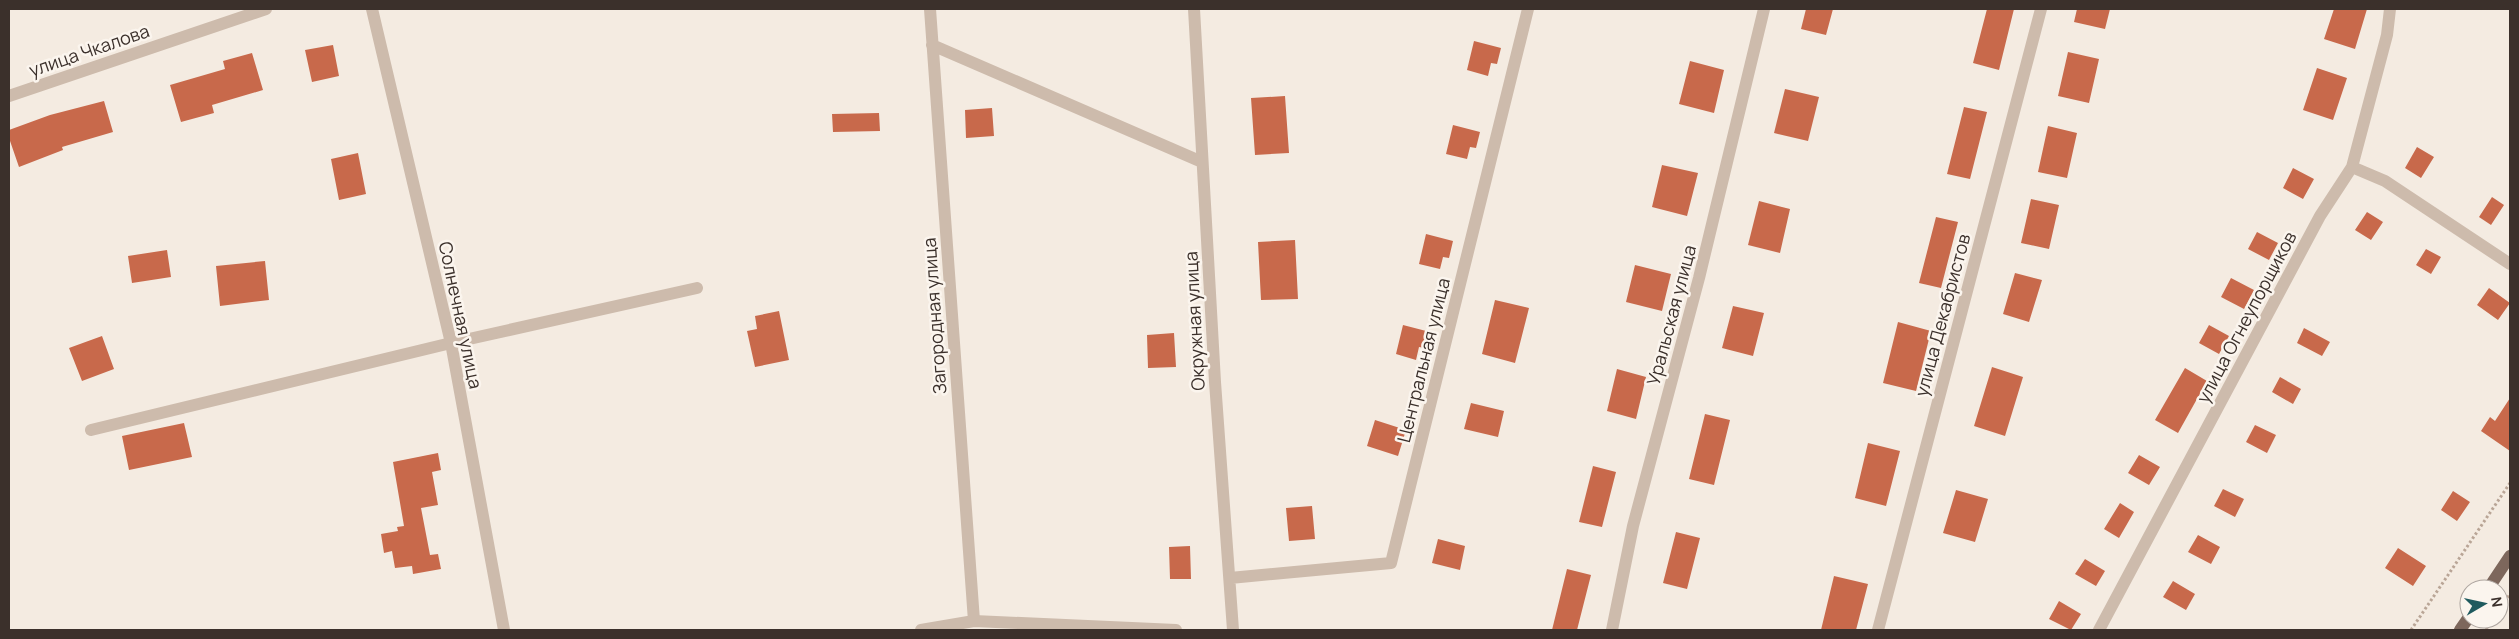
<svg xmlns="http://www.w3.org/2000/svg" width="2519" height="639" viewBox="0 0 2519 639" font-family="Manrope,sans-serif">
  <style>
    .building { fill: #c8694b }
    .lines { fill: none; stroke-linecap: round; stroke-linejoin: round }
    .path { stroke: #b9a596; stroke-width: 3; stroke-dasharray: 2.5 2.5; stroke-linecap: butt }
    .minor { stroke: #cdbbac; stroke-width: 12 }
    .major { stroke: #7d675c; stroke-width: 12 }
    .labels { text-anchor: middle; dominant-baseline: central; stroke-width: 5; stroke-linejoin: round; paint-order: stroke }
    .street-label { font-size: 18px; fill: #3b302b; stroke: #fbf5ee }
  </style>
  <rect width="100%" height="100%" fill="#f4ebe1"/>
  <path class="building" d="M1806 9H1833L1826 35 1801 29Z
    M1987 9H2014L1999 70 1973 63Z
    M2077 9H2110L2105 29 2074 22Z
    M2334 9H2367L2355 49 2324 39Z
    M1474 41 1501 48 1497 64 1491 63 1488 76 1467 70Z
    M333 45 339 76 312 82 305 50Z
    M2068 52 2099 59 2089 103 2058 96Z
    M252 53 263 90 212 105 214 113 181 122 170 85 225 69 223 61Z
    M1690 61 1724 70 1714 113 1679 104Z
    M2317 68 2347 78 2333 120 2303 110Z
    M1785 89 1819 97 1808 141 1774 133Z
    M1285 96 1289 153 1255 155 1251 98Z
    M104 101 113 132 62 147 63 150 19 167 9 138V130L50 115Z
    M1964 107 1987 112 1970 179 1947 174Z
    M992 108 994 136 966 138 965 110Z
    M879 113 880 131 833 132 832 114Z
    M1453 125 1480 132 1476 148 1470 147 1467 159 1446 154Z
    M2048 126 2077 133 2067 178 2038 172Z
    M2417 147 2434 157 2421 178 2405 168Z
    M358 153 366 194 339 200 331 159Z
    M1662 165 1698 173 1687 216 1652 207Z
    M2293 168 2314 179 2303 199 2283 188Z
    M2492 197 2504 205 2491 225 2479 217Z
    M2031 199 2059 205 2049 249 2021 243Z
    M1759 201 1790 209 1780 253 1748 245Z
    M2367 212 2383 222 2371 240 2355 230Z
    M1936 217 1958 222 1941 288 1919 283Z
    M2257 232 2278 243 2269 260 2248 249Z
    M1426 234 1453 241 1449 258 1443 257 1440 269 1419 264Z
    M1295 240 1298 299 1261 300 1258 242Z
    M2426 249 2441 257 2431 274 2416 265Z
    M167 250 171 277 132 283 128 256Z
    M265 261 269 300 220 306 216 266Z
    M1635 265 1671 274 1662 311 1626 302Z
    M2015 273 2042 280 2029 322 2003 314Z
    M2231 278 2254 290 2244 309 2221 297Z
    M2489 288 2510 303 2498 320 2477 305Z
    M1495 300 1529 308 1515 363 1482 354Z
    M1733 306 1764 313 1753 356 1722 348Z
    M779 311 789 360 755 367 747 331 757 329 755 316Z
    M1898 322 1931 331 1916 391 1883 383Z
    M1403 325 1430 332 1425 348 1419 347 1416 360 1396 354Z
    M2209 325 2229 336 2219 354 2199 343Z
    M2304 328 2330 342 2322 356 2297 343Z
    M1174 333 1176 367 1148 368 1147 335Z
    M102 336 114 369 82 381 69 348Z
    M1992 367 2023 377 2005 436 1974 426Z
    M2185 368 2207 381 2178 433 2155 420Z
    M1617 369 1646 377 1636 419 1607 411Z
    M2280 377 2301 389 2293 404 2272 392Z
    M2510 398V451L2481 431 2490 417 2495 421Z
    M1471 403 1504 411 1498 437 1464 429Z
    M1705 414 1730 420 1714 485 1689 479Z
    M1375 420 1406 430 1398 456 1367 446Z
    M184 423 192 457 129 470 122 436Z
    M2255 425 2276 435 2267 453 2246 442Z
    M1868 443 1900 451 1886 506 1855 498Z
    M438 453 441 470 432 472 438 505 421 508 430 555 438 554 441 569 413 574 412 566 395 568 392 551 384 553 381 534 398 531 397 527 404 526 393 462Z
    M2139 455 2160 467 2149 485 2128 473Z
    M1593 466 1616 472 1602 527 1579 522Z
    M2223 489 2244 499 2235 517 2214 506Z
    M1956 490 1988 499 1975 542 1943 533Z
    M2453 491 2470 502 2457 521 2441 510Z
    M2120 503 2134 512 2119 538 2104 529Z
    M1312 506 1315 539 1289 541 1286 508Z
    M1676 532 1700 538 1687 589 1663 583Z
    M2198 535 2220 547 2211 564 2188 552Z
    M1438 539 1465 546 1460 570 1432 563Z
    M1190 546 1191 579H1170L1169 547Z
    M2398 548 2426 566 2413 586 2385 568Z
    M2085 559 2105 571 2096 586 2075 574Z
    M1567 569 1591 575 1577 630H1552Z
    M1834 576 1868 584 1856 630H1821Z
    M2173 581 2195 594 2186 610 2163 597Z
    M2059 601 2081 614 2071 630 2049 619Z"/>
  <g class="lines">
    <path class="path" d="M2499 610 2510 594
      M2411 630 2510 483
      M2486 630 2493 619"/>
    <path class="minor" d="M372 9 451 343 504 630
      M930 9 974 621
      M1194 9 1215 382 1233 630
      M932 45 1202 162
      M9 96 266 9
      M2352 167 2385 181 2510 264
      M91 430 451 343 697 288
      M1230 578 1391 563 1528 9
      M921 630 974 621 1176 630
      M1612 630 1633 526 1699 278 1764 9
      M1878 630 2041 9
      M2099 630 2320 216 2352 167 2387 35 2390 9"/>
    <path class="major" d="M2488 589 2510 556
      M2460 630 2469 617"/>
  </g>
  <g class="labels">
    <g class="street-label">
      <text transform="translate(89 50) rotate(-19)">улица Чкалова</text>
      <text transform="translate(461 315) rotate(78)">Солнечная улица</text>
      <text transform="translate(1671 315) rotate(-75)">Уральская улица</text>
      <text transform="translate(1942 315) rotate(-75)">улица Декабристов</text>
      <text transform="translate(934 316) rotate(-94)">Загородная улица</text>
      <text transform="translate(2246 317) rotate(-62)">улица Огнеупорщиков</text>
      <text transform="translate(1194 321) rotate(-93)">Окружная улица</text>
      <text transform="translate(1423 360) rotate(-76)">Центральная улица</text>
    </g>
  </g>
  <rect width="2519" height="639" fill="none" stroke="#3b302b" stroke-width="20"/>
  <g transform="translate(2484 604) rotate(81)"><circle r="24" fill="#fbf5ee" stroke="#aea6a0"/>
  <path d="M0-4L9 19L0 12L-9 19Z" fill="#1f5a5e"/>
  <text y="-8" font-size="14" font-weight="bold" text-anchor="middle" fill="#3b302b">N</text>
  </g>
</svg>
